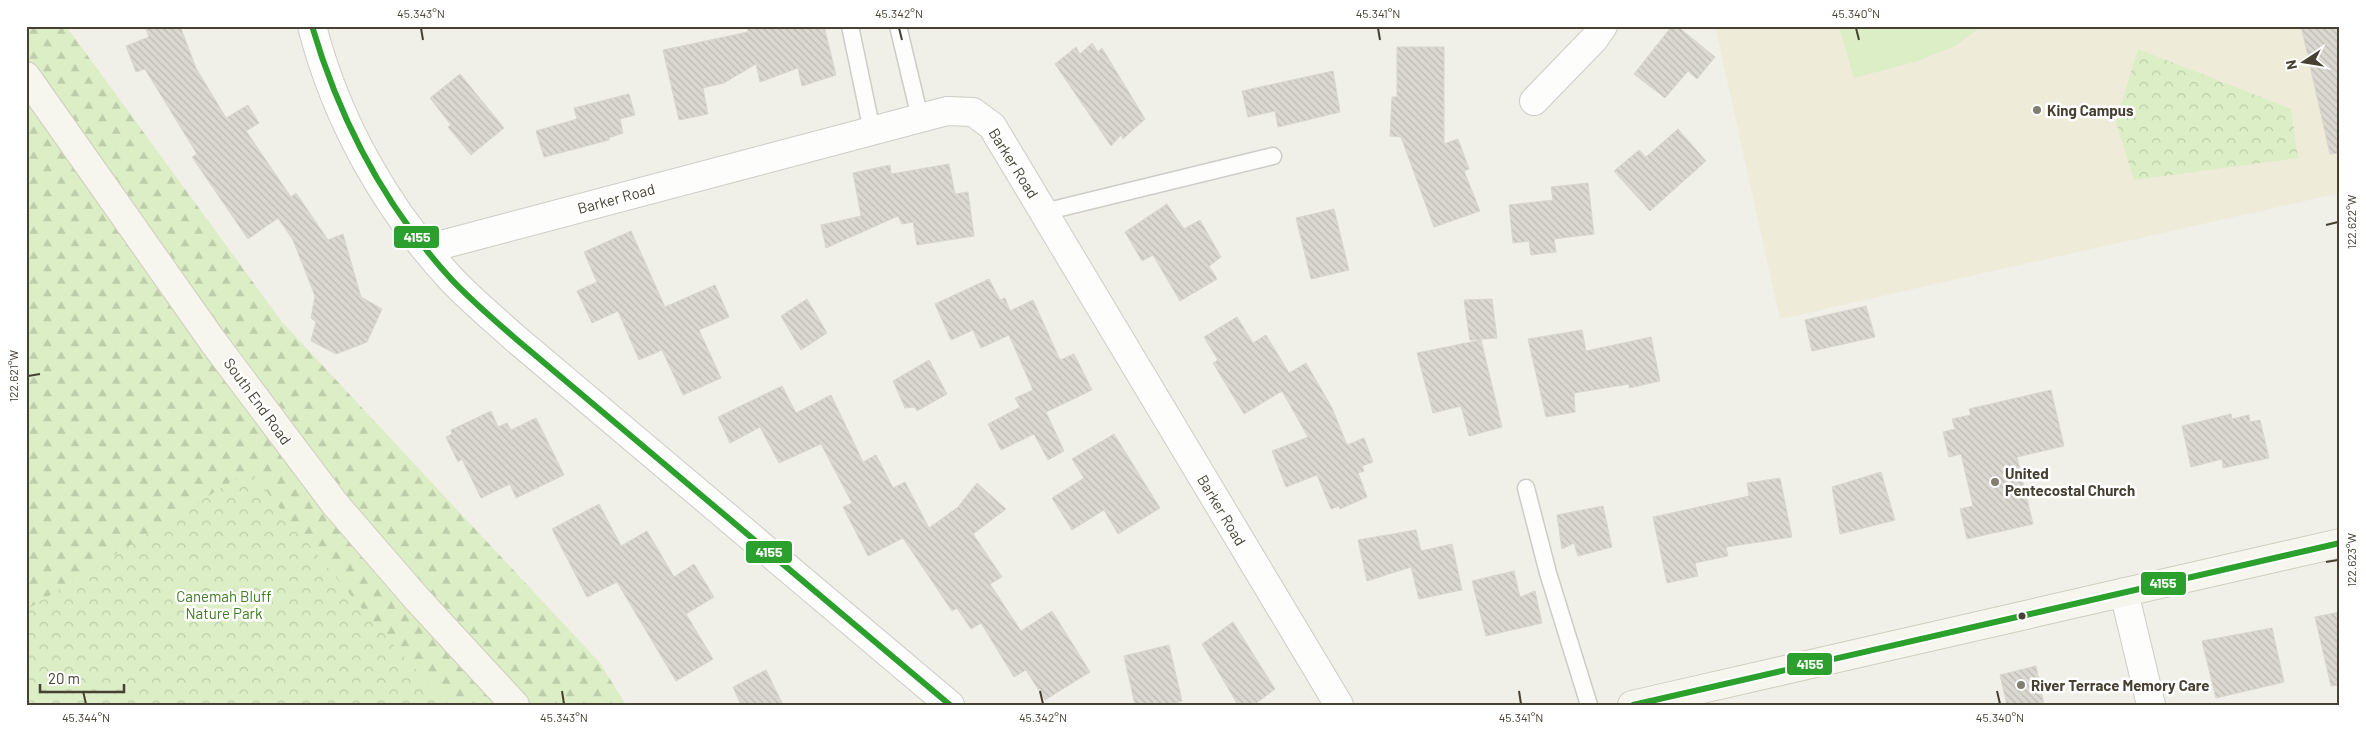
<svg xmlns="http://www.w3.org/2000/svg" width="2366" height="731" viewBox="0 0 2366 731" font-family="Barlow,sans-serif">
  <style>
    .education { fill: #efebd9 }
    .grass { fill: #dbeec5 }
    .forest { fill: url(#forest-firs) }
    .park { fill: url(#park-crowns) }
    .building { fill: url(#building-back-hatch); stroke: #d9d6ce }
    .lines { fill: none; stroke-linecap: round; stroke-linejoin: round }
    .service-casing { stroke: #ceccc6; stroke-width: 19 }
    .minor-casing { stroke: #ceccc6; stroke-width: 30 }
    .tertiary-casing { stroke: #ceccc6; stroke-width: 30 }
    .secondary-casing { stroke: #d0cdbe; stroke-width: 30 }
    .service { stroke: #fdfdfc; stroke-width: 16 }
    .minor { stroke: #fdfdfc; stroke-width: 28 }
    .tertiary { stroke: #fdfdfc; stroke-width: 28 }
    .secondary { stroke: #f6f5ee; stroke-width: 28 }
    .bus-1-casing { stroke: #fff; stroke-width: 10 }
    .bus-1 { stroke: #2ca02c; stroke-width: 6 }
    .ticks { fill: none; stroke: #474133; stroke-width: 2 }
    .poi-dot { fill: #827e72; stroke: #fff; stroke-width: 2 }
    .bus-dot { fill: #474133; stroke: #fff; stroke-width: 2 }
    .labels { text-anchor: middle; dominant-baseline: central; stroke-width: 5; stroke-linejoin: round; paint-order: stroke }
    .poi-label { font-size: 15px; font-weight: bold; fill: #474133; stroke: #fff; text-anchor: start }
    .street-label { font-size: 15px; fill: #474133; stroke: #fff }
    .park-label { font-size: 15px; fill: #3e8020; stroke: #fff }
    .line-badge { stroke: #fff; stroke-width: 2 }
    .badge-label { font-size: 14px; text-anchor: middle; font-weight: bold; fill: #fff }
    .neatline { fill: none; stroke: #474133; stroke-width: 2 }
    .ticks-label { font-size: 12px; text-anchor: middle; fill: #474133 }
  </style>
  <defs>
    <pattern id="forest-firs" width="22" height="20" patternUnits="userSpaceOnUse" patternTransform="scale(1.25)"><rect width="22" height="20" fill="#dbeec5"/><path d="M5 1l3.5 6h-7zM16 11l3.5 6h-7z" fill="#bdcdaa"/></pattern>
    <pattern id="park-crowns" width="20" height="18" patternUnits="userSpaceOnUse" patternTransform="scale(1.25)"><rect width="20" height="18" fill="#dbeec5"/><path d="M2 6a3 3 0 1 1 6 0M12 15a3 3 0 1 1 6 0" fill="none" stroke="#bdcdaa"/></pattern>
    <pattern id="building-back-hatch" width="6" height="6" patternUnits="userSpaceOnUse" patternTransform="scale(1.25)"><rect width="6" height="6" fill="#dad8d1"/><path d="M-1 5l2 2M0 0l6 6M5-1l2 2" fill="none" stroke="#bcbbb4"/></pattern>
  </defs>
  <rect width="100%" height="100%" fill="#f0efe8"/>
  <path class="education" d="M1715 26H2340V193L1780 319Z"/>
  <path class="grass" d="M1839 26H1982L1955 46 1918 61 1854 78Z"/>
  <path class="forest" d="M26 26H66L282 322 600 663 626 705H26Z"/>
  <path class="park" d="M2138 49 2291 109 2298 158 2134 180 2116 122Z
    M250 470C313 551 378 631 449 705H26V610Z"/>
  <path class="building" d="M145 26H180L196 68 226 118 248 105 259 123 246 131 291 197 296 193 328 240 343 234 361 297 382 309 367 342 336 354 311 341 316 322 311 318 315 296 293 240 278 218 248 239 192 157 197 154 145 69 136 72 126 46 149 37Z
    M747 26H824L836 75 802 86 798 68 760 82 756 64 724 83 703 88 708 114 679 120 663 50 748 32Z
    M1672 26H1677L1715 57 1697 79 1688 71 1665 98 1634 74Z
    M2301 26H2340V153L2330 154Z
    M1092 43 1098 52 1102 48 1145 119 1123 139 1121 135 1111 146 1055 64 1076 47 1080 54Z
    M1397 47H1444V144L1458 139 1469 169 1464 171 1480 211 1434 227 1401 137 1390 136 1392 97H1397Z
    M1333 71 1340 112 1278 127 1275 111 1248 117 1242 91Z
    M460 74 504 128 471 155 448 127 451 125 430 98Z
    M629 94 635 115 620 119 623 133 609 138V140L544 157 536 131 577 119 574 108Z
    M1678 129 1706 161 1650 211 1614 171 1639 150 1646 157Z
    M949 164 955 194 968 192 974 236 917 245 913 222 902 224 898 216 826 248 821 225 861 216 853 173 890 165 891 174Z
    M1588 183 1594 234 1554 239 1556 252 1531 255 1529 241 1513 243 1509 205 1553 200 1551 187Z
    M1167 204 1184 229 1200 220 1221 257 1209 266 1217 279 1180 301 1153 255 1142 261 1125 232Z
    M1334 209 1349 270 1311 279 1296 218Z
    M631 231 665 307 715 285 729 317 699 330 721 378 683 395 662 350 639 360 618 311 592 323 577 291 597 282 584 252Z
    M989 279 1000 300 1005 298 1010 311 1033 300 1060 360 1074 354 1092 390 1046 412 1064 451 1048 460 1034 434 1001 450 988 424 1020 407 1015 398 1033 390 1009 335 981 348 973 330 951 340 935 304Z
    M807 299 827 333 801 350 781 316Z
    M1492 299 1497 338 1470 340 1464 300Z
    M1866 306 1875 337 1812 351 1805 320Z
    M1237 317 1253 343 1266 335 1289 373 1306 363 1332 408 1347 445 1364 438 1373 462 1362 466 1364 471 1358 473 1367 497 1340 509 1339 506 1331 509 1317 475 1286 487 1272 451 1308 437 1282 391 1244 414 1213 363 1218 360 1204 337Z
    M1582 330 1586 351 1651 337 1660 381 1629 388V384L1574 393 1575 412 1546 417 1528 339Z
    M1481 340 1502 427 1469 436 1461 406 1433 413 1417 353Z
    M929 360 947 394 917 411 915 407 905 408 893 381Z
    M782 386 796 413 831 395 863 462 876 455 893 488 905 482 929 528 958 507 977 483 1006 509 973 534 1002 577 990 584 1021 631 1052 611 1090 672 1045 700 1026 670 1014 677 981 623 971 629 957 608 952 611 903 538 868 556 843 507 852 503 821 444 779 463 760 427 730 443 718 417Z
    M2051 390 2064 446 2017 457 2033 524 1967 539 1960 509 1973 506 1961 454 1949 457 1943 432 1955 429 1952 419 1971 415 1969 409Z
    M491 411 498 427 507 423 511 430 536 418 564 475 516 498 510 484 481 498 462 459 458 462 446 437 452 434 451 430Z
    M2231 414 2232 419 2249 415 2250 422 2260 420 2269 458 2223 468 2222 459 2191 467 2182 426Z
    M1114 434 1160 508 1118 534 1104 510 1072 530 1052 498 1084 478 1072 459Z
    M1881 472 1895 520 1840 534 1832 487Z
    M1780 478 1792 537 1726 547 1728 556 1695 563 1698 576 1667 583 1653 517 1749 496 1747 483Z
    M599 504 621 546 647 531 674 577 694 564 714 597 686 614 713 659 676 681 617 582 587 597 552 529Z
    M1603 506 1612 547 1578 556 1574 543 1562 549 1557 515Z
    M1416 530 1421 551 1452 544 1462 590 1419 599 1411 567 1367 581 1358 540Z
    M1514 571 1520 597 1535 591 1542 623 1486 636 1472 581Z
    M2340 612V685L2331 686 2315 617Z
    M1233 622 1275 689 1254 705H1238L1202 644Z
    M2272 628 2284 682 2216 698 2202 641Z
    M1169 645 1182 701 1167 705H1135L1124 656Z
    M2036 666 2044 705H2007L2000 675Z
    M766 670 783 705H741L733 687Z"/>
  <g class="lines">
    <defs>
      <path id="service" d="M850 26 872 131
        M898 26 920 118
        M1044 212 1273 156
        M1526 488 1548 573 1589 705"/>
      <path id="minor" d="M1534 101 1594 39 1603 26
        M426 249 947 111 973 112 992 126 1339 705
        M2124 592 2151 705"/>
      <path id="tertiary" d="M312 26C336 120 386 209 452 280 472 301 495 320 516 339L950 705"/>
      <path id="secondary" d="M26 76 214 343 335 504 418 600 515 705
        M1632 705 2340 543"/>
    </defs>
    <use href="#service" class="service-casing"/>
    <use href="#minor" class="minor-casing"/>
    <use href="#tertiary" class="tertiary-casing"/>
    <use href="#secondary" class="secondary-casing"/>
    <use href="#service" class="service"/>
    <use href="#minor" class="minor"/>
    <use href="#tertiary" class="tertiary"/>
    <use href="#secondary" class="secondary"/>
    <defs>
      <path id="bus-1" d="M312 26C340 121 385 207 452 280 472 301 494 320 516 339L950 705
        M1633 705 2340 543"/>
    </defs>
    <use href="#bus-1" class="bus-1-casing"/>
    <use href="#bus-1" class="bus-1"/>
  </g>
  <path class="ticks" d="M421 28 423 40M899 28 902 40M1378 28 1380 40M1856 28 1859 40M2326 225 2338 222M28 376 40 374M2326 562 2338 560M83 691 86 704M562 691 564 704M1040 691 1043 704M1519 691 1521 704M1997 691 2000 704"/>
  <g class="poi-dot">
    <circle cx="2037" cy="110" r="5"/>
    <circle cx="1995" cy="482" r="5"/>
    <circle cx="2021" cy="685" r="5"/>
  </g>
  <circle class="bus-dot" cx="2022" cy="616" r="4.5"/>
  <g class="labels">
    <g class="poi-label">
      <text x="2047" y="110">King Campus</text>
      <text x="2005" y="473">United<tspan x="2005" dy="17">Pentecostal Church</tspan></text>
      <text x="2031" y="685">River Terrace Memory Care</text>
    </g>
    <g class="street-label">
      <text transform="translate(1014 163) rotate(58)">Barker Road</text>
      <text transform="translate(616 198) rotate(-15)">Barker Road</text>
      <text transform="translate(258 401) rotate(54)">South End Road</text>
      <text transform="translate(1222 510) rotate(59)">Barker Road</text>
    </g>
    <g class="park-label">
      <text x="224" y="596">Canemah Bluff<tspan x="224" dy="17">Nature Park</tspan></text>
    </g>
  </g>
  <g class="line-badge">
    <rect x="393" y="225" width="47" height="24" rx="5" fill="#2ca02c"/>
    <rect x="745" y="540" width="48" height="24" rx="5" fill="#2ca02c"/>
    <rect x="2140" y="571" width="47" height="25" rx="5" fill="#2ca02c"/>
    <rect x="1786" y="652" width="47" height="24" rx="5" fill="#2ca02c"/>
  </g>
  <g class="badge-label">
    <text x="417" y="242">4155</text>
    <text x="769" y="557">4155</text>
    <text x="2163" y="588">4155</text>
    <text x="1810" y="669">4155</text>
  </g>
  <rect width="2366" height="731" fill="none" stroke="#ffffff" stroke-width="55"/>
  <g transform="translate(2304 62) rotate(258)" stroke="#ffffff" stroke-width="4" paint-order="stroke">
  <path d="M0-4L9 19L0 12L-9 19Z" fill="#474133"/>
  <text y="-8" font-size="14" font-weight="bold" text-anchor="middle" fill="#474133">N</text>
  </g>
  <path d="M40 684v8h84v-8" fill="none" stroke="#474133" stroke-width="2.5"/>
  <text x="48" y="684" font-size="15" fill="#474133" stroke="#ffffff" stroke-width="4" paint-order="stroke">20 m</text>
  <rect x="28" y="28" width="2310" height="676" class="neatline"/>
  <g class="ticks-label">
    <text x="421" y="18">45.343°N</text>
    <text x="899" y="18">45.342°N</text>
    <text x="1378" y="18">45.341°N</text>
    <text x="1856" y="18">45.340°N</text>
    <text transform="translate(2352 222) rotate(-90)" y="4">122.622°W</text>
    <text transform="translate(14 376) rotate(-90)" y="4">122.621°W</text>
    <text transform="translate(2352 560) rotate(-90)" y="4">122.623°W</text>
    <text x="86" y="722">45.344°N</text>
    <text x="564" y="722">45.343°N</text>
    <text x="1043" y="722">45.342°N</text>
    <text x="1521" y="722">45.341°N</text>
    <text x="2000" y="722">45.340°N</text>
  </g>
</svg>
